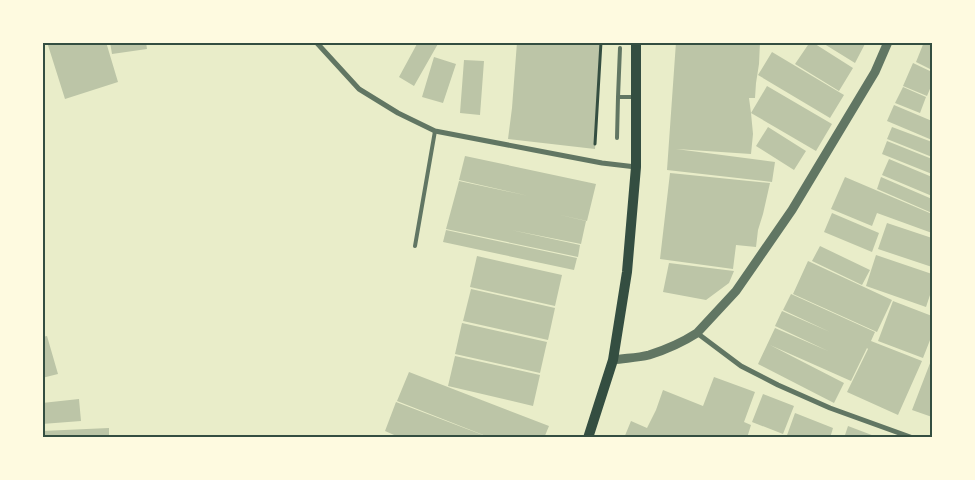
<svg xmlns="http://www.w3.org/2000/svg" width="975" height="480" viewBox="0 0 975 480" font-family="'IBM Plex Sans',sans-serif">
  <style>
    .building { fill: #bcc5a7 }
    .lines { fill: none; stroke-linecap: round; stroke-linejoin: round }
    .path { stroke: #344e41; stroke-width: 3 }
    .service { stroke: #617663; stroke-width: 4 }
    .minor { stroke: #617663; stroke-width: 5 }
    .tertiary { stroke: #617663; stroke-width: 9 }
    .secondary { stroke: #344e41; stroke-width: 10 }
    .neatline { fill: none; stroke: #344e41; stroke-width: 2 }
  </style>
  <rect width="100%" height="100%" fill="#e9edc9"/>
  <path class="building" d="M47 42H106L118 82 65 99Z
    M110 42H146L147 49 112 54Z
    M418 42H439L414 86 399 77Z
    M517 42H601L595 149 508 139 512 108Z
    M676 42H760L759 64 756 83 755 98H749L751 113 767 86 832 124 816 151 751 113 753 134 751 154 676 149 775 162 772 182 667 170Z
    M810 42H812L853 68 839 91 795 64Z
    M821 42H866L855 63Z
    M924 42H932V70L916 62Z
    M772 52 844 95 830 118 758 75Z
    M434 57 456 64 443 103 422 97Z
    M464 60 484 61 480 115 460 113Z
    M913 63 932 72V84L927 96 903 86Z
    M903 87 926 97 920 113 895 103Z
    M894 105 932 121V140L887 121Z
    M768 127 806 151 794 170 756 146Z
    M892 127 932 142V157L887 139Z
    M887 141 932 159V174L882 154Z
    M465 156 596 184 587 221 556 214 586 221 581 244 511 230 580 245 578 257 446 229 459 181 529 196 459 180Z
    M889 159 932 177V196L882 175Z
    M670 173 770 183 763 214 758 230 756 247 736 245 733 269 660 259Z
    M845 177 932 214V233L877 213 872 226 831 209Z
    M881 177 932 199V213L877 189Z
    M832 213 879 233 872 252 824 232Z
    M887 223 932 238V267L878 249Z
    M446 230 577 258 574 270 443 242Z
    M820 246 870 270 862 285 812 261Z
    M876 255 932 274V289L926 307 866 286Z
    M477 256 562 275 555 306 470 287Z
    M808 261 892 300 877 332 793 294Z
    M669 263 734 271 729 283 706 300 663 292Z
    M471 289 555 308 548 340 463 321Z
    M791 294 875 332 871 341 922 361 898 415 847 392 868 349 867 348 851 381 770 345 844 383 834 403 758 364 775 328 828 351 775 326 782 311 830 332 783 310Z
    M893 301 932 316V335L923 358 878 341Z
    M462 323 547 342 540 373 455 354Z
    M47 336 58 374 42 378V337Z
    M455 356 540 375 533 406 448 386Z
    M932 358V417L912 410Z
    M409 372 549 426 544 438H491L397 401Z
    M714 377 755 392 744 422 751 425 747 438H624L631 421 647 428 656 410 663 390 703 406Z
    M763 394 794 406 783 434 752 422Z
    M79 399 81 421 42 424V403Z
    M396 402 488 437V438H401L385 431Z
    M795 413 833 428 830 438H786Z
    M848 426 877 437V438H844Z
    M109 428V438H42V431Z"/>
  <g class="lines">
    <path class="path" d="M595 144 601 42"/>
    <path class="service" d="M620 48 618 97H636
      M617 138 618 97
      M415 246 435 131"/>
    <path class="minor" d="M316 42 359 89 398 113 435 131 534 150 602 163 636 167
      M697 333 741 366 778 385 830 408 913 438"/>
    <path class="tertiary" d="M613 360C625 358 637 358 649 355 665 350 683 342 697 333L736 291 792 210 875 72 888 42"/>
    <path class="secondary" d="M588 438 613 360 627 272 636 167V42"/>
  </g>
  <rect width="975" height="480" fill="none" stroke="#fefae0" stroke-width="88"/>
  <rect x="44" y="44" width="887" height="392" class="neatline"/>
</svg>
